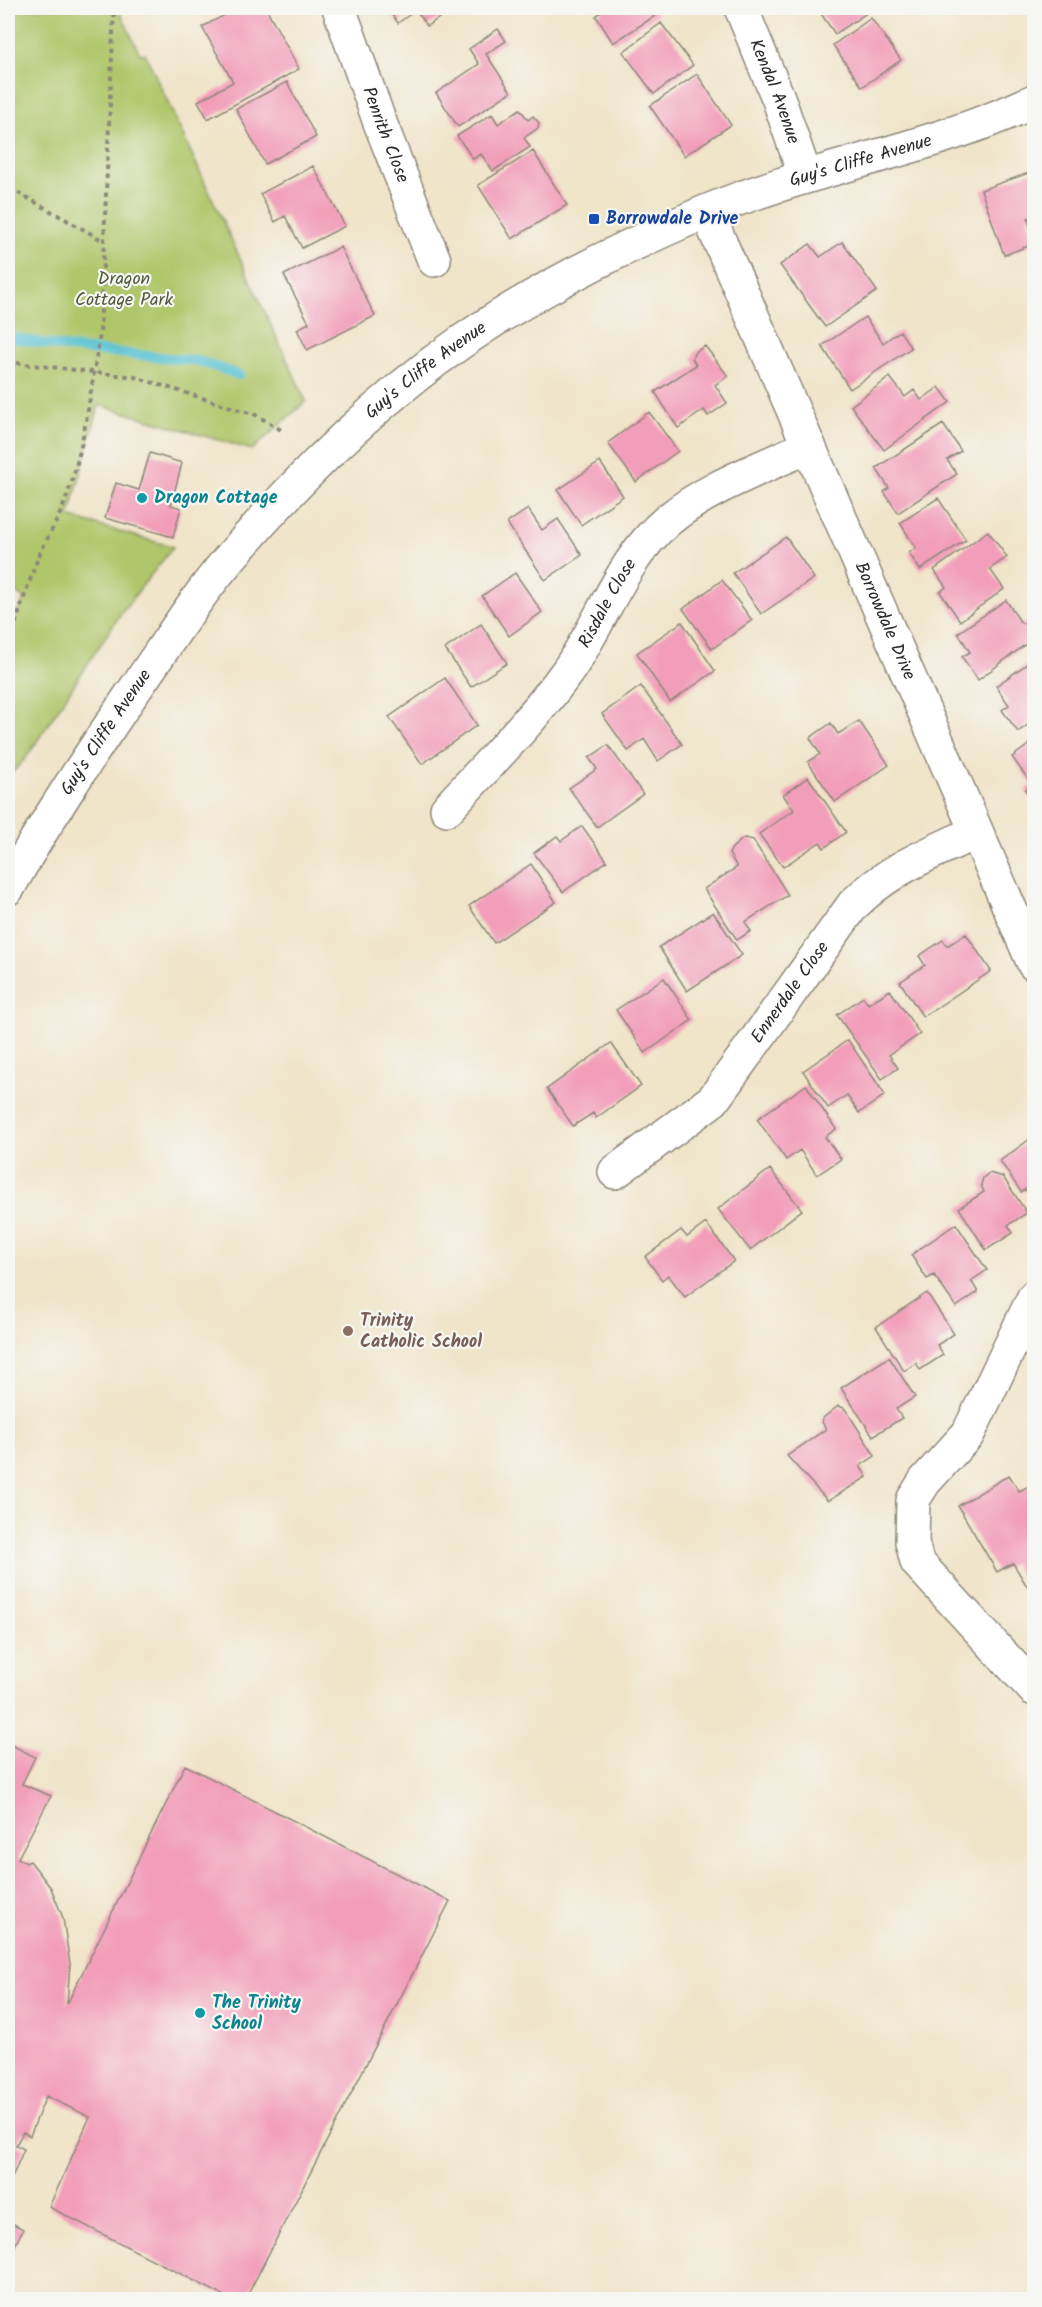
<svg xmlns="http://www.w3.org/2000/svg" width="1042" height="2307" viewBox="0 0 1042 2307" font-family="Kalam,sans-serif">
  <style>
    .green { fill: #b0c66a; stroke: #6e784a; stroke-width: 1.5 }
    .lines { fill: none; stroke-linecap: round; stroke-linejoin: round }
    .stream { stroke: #56c1d1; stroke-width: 10 }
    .building { fill: #f29db9 }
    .street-casing { stroke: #8e887a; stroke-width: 36 }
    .path { stroke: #8e887a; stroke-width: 4; stroke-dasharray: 4.5 4.5; stroke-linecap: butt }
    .street { stroke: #fff; stroke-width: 33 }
    .transit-dot { fill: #1a4fb4; stroke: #f6f6f2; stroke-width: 2 }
    .culture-dot { fill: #0f9aa8; stroke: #f6f6f2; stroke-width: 2 }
    .education-dot { fill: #8d6e63; stroke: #f6f6f2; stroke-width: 2 }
    .labels { text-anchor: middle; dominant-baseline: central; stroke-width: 4.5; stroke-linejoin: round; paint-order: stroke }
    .street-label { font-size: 18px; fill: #2b2b2b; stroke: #f6f6f2 }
    .transit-label { font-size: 18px; font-weight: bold; fill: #164399; stroke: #f6f6f2; text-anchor: start }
    .park-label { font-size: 18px; fill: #535a3e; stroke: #f6f6f2 }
    .culture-label { font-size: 18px; font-weight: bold; fill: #0d838f; stroke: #f6f6f2; text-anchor: start }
    .education-label { font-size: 18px; font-weight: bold; fill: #785e54; stroke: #f6f6f2; text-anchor: start }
  </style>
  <rect width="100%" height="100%" fill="#f6f6f2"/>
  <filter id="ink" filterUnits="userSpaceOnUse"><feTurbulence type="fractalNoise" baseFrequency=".0167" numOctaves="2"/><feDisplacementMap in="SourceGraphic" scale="12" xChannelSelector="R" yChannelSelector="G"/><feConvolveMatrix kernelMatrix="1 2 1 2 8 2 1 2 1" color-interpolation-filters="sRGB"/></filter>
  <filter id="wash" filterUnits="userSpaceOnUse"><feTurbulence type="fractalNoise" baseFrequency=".008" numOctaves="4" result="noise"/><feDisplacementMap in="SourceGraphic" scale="24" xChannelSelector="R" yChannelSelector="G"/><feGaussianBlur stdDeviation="1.35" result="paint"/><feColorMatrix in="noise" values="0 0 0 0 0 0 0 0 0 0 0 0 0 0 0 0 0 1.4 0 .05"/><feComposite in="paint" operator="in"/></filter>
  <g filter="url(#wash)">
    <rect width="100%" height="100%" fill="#f0e4c9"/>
    <path class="green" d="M8 8H118L140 54 145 53 306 401 252 450 99 405 69 517 173 547 121 613 26 758 8 777V632L24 599 8 587Z"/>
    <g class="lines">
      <path class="stream" d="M8 337 69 348 199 361 239 375"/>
    </g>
    <g id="blocks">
      <path class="building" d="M238 8H266L299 69 208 119 198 101 233 82 202 27Z
        M387 8H454L427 26 416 10 398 23Z
        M606 8H654L658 14 613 43 596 16Z
        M817 8H874L835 34Z
        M871 18 901 60 862 87 833 45Z
        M661 23 693 65 654 94 623 52Z
        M498 29 506 41 486 54 511 92 458 127 436 93 479 64 469 49Z
        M697 74 731 125 684 156 650 106Z
        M287 82 316 137 265 164 236 109Z
        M520 109 528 120 533 116 539 123 538 128 524 138 530 147 493 171 481 154 473 159 457 136 492 114 498 124Z
        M533 151 567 205 512 239 478 185Z
        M313 166 345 226 302 248 285 216 275 222 260 194Z
        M1034 171V216L1028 218 1034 244 1004 255 981 190Z
        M842 242 877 291 825 327 780 265 810 244 820 257Z
        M340 247 375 316 307 350 297 329 309 323 284 275Z
        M865 317 883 343 900 331 911 348 850 389 822 346Z
        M705 346 728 376 715 385 727 403 708 416 704 410 678 428 655 392 696 365 692 358 695 352Z
        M890 377 905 397 914 390 921 400 939 387 950 402 884 450 851 406Z
        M649 412 678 451 636 482 608 443Z
        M943 424 961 451 947 460 957 474 898 513 884 492 889 488 876 468Z
        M150 453 182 463 171 505 181 508 173 537 105 518 116 483 139 490Z
        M600 462 623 496 581 525 558 490Z
        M938 498 966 540 920 570 909 553 916 548 900 523Z
        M528 509 542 530 558 519 582 555 545 580 507 523Z
        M988 531 1007 557 990 569 1004 589 960 621 940 592 946 587 934 570Z
        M786 537 814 578 761 614 733 573Z
        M515 573 542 612 509 636 482 596Z
        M722 580 752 620 712 649 683 609Z
        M1006 600 1021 623H1030L1034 630V638L978 680 962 657 970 652 958 633Z
        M682 622 715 671 670 702 637 653Z
        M481 624 507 663 471 687 445 649Z
        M1034 659V720L1018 732 1002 710 1009 705 996 686Z
        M445 678 477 725 422 764 389 717Z
        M641 686 682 744 658 761 644 739 628 751 602 714Z
        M859 721 889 765 835 802 808 762 820 754 810 738 831 723 838 734Z
        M1034 741V803L1025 790 1032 785 1012 757Z
        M608 745 643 794 597 827 569 788 597 769 589 758Z
        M808 777 846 832 824 848 820 842 783 867 759 834 794 810 783 795Z
        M582 826 607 861 563 892 534 853 557 836 561 841Z
        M744 838 753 840 788 895 745 922 751 931 737 940 704 889 737 867 729 854 732 848Z
        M531 864 556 902 494 943 469 906Z
        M713 912 742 955 687 991 659 947Z
        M966 934 991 971 923 1017 900 982 925 965 919 956 943 940 947 946Z
        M664 978 692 1020 645 1053 616 1010Z
        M890 990 920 1034 889 1055 898 1068 882 1079 837 1015 863 997 868 1004Z
        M848 1040 885 1095 859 1113 847 1095 828 1108 803 1071Z
        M611 1043 641 1086 596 1118 593 1113 573 1126 547 1089Z
        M806 1085 836 1129 825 1137 841 1159 817 1175 800 1150 786 1160 757 1119Z
        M1034 1136V1197L1032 1199 1025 1189 1021 1192 1000 1161Z
        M770 1169 802 1210 750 1250 718 1209Z
        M989 1173 1003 1177 1027 1213 1008 1225 1013 1233 986 1250 959 1208 984 1192 981 1185 983 1178Z
        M706 1223 734 1261 685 1297 668 1275 662 1280 645 1257 681 1230 687 1237Z
        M956 1224 987 1270 971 1281 978 1292 956 1307 934 1275 927 1279 911 1255Z
        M927 1293 954 1334 937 1345 943 1355 920 1370 916 1363 904 1371 876 1327Z
        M889 1357 915 1397 896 1409 902 1418 873 1436 841 1388Z
        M838 1406 844 1408 848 1413 875 1456 860 1466 867 1477 828 1501 787 1456 826 1429 822 1422 823 1418Z
        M1009 1475 1019 1491 1034 1484V1598L1013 1563 997 1572 958 1506Z
        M8 1743 35 1757 22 1784 51 1796 18 1858 26 1863 30 1861 51 1888 63 1918 70 1964 67 2004 185 1765 450 1901 245 2300H232L49 2207 90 2117 46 2096 30 2136 23 2132 16 2145 24 2149 8 2187Z
        M8 2221 23 2229 8 2260Z"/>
    </g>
  </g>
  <g filter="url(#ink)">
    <use href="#blocks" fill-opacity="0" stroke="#8e887a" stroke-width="1.5"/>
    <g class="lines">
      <defs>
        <g id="street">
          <path id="s1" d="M339 8 379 120 434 260"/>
          <path id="s2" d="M741 8 779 100 805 176"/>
          <path id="s3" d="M707 212 1034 964"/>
          <path id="s4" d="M447 809C488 764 532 721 567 672 603 621 620 561 668 520 708 487 762 468 809 446"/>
          <path id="s5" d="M8 888C45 822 88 758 131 695 163 650 193 601 229 559 305 470 390 387 488 324 556 280 628 245 703 213 810 167 929 151 1034 101"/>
          <path id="s6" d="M615 1172 713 1100 853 905C890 868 930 854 976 832"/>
          <path d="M1034 1297 968 1434 925 1481 913 1500 912 1542 917 1562 1034 1689"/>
        </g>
      </defs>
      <use href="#street" class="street-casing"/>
      <path class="path" d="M10 188 102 240
        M8 362 135 377 256 415 283 431
        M8 650C16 619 27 588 38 558 47 537 60 518 67 496 85 444 91 388 100 334L114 8"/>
      <use href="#street" class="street"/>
    </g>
  </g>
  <rect class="transit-dot" x="588" y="213" width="12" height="12" rx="3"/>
  <g class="culture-dot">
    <circle cx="142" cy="498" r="6"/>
    <circle cx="200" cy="2013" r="6"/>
  </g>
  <circle class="education-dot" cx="348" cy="1331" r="6"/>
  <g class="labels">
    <g class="street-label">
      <text stroke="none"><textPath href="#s2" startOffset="90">Kendal Avenue</textPath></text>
      <text stroke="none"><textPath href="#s1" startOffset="135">Penrith Close</textPath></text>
      <text stroke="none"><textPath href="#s5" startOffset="1156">Guy's Cliffe Avenue</textPath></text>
      <text stroke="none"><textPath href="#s5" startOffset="670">Guy's Cliffe Avenue</textPath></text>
      <text stroke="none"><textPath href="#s4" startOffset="262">Risdale Close</textPath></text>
      <text stroke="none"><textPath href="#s3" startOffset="446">Borrowdale Drive</textPath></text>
      <text stroke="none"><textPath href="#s5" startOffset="184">Guy's Cliffe Avenue</textPath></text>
      <text stroke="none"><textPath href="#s6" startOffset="254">Ennerdale Close</textPath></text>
    </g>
    <g class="transit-label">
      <text x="606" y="219">Borrowdale Drive</text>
    </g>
    <g class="park-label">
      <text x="124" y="279">Dragon<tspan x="124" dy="21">Cottage Park</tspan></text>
    </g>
    <g class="culture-label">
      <text x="154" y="498">Dragon Cottage</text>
      <text x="212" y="2003">The Trinity<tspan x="212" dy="21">School</tspan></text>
    </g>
    <g class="education-label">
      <text x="360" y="1321">Trinity<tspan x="360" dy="21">Catholic School</tspan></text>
    </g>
  </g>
  <rect width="1042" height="2307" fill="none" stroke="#f6f6f2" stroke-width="30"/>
</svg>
